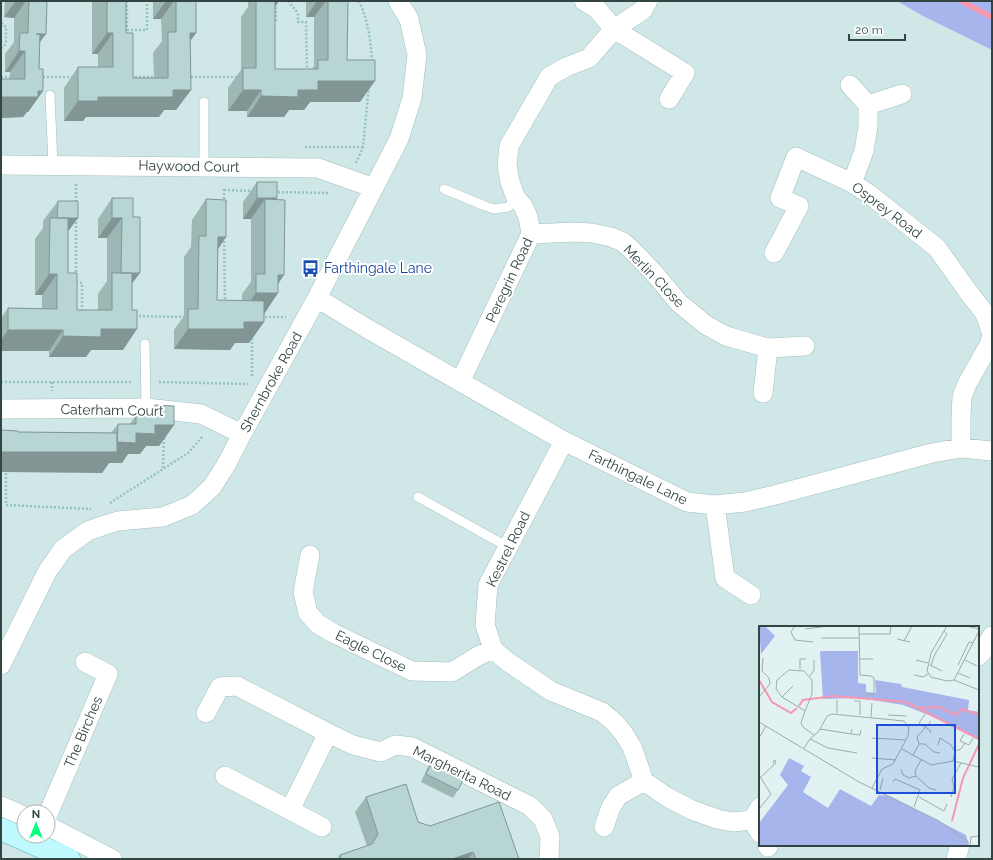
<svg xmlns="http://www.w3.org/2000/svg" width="993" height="860" viewBox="0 0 993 860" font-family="Raleway,sans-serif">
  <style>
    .residential { fill: #cfe7e7; fill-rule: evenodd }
    .green { fill: #a6b5ec }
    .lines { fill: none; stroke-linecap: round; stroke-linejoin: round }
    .stream { stroke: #f797b0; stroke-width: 5.5 }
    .lane-casing { stroke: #a4bfbe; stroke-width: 10 }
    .street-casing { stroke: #a4bfbe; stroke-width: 20 }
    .secondary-casing { stroke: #8ad0d4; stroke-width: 24 }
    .path { stroke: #93c2c1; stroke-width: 2.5; stroke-dasharray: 2 2; stroke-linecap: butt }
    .lane { stroke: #fff; stroke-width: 9 }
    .street { stroke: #fff; stroke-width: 19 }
    .secondary { stroke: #bffaff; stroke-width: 22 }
    .wall { fill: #9db7b5 }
    .shaded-wall { fill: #809594 }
    .building { fill: #b7d5d3; stroke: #809594 }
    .labels { text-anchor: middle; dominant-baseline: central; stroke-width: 4; stroke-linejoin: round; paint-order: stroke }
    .street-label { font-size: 14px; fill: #324543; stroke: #fff }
    .transit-label { font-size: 14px; fill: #164399; stroke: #fff; text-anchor: start }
    .inset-river { fill: none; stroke: #f797b0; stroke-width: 2 }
    .inset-road { fill: none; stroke: #9cadad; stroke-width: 1 }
    .view { fill: #1d4ed8; fill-opacity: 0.15; stroke: #1d4ed8; stroke-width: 2 }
    .inset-edge { fill: none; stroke: #324543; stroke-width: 2 }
  </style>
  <rect width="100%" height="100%" fill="#e2f2f3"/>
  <path class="residential" d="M1 1H897L923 16 992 50V859H1ZM760 627H978V845H760ZM24 812H48V836H24Z"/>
  <path class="green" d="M897 1H992V50L923 16Z"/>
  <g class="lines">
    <path class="stream" d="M961 1 992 17"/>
    <defs>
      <path id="lane" d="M50 95 53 165
        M204 102V166
        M444 189 485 206 494 209 508 207 516 198
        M145 344 146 408
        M418 497 508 547"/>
      <path id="street" d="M584 1 597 9 614 29 685 73 669 99
        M850 85 868 105V126L864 151 852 183
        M868 105 902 94
        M1 165 318 168 374 188
        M531 234 574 232 592 233 611 237 623 242 632 250 654 273 679 303 706 325 726 336 768 348 805 346
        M774 253 799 206 780 198 796 157 852 183 869 194 937 248 969 293 984 312 988 322 992 335 989 345 967 384 962 397 961 416V448
        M317 298 368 329 564 441 687 502 715 505 745 502 775 495 932 453 961 448 992 451
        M460 382 531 234 528 217 523 206 516 198 510 182 507 165 509 146 549 77 566 67 589 58 614 29 643 10 648 1
        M763 393 768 348
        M1 409 146 408 201 414 242 434
        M564 441 488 585 485 625 493 649 508 662 551 691 602 712 615 723 624 734 632 747 644 781 667 797 692 810 717 819 733 822 752 820
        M715 505 725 578 751 595
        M310 555 303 592 308 613 318 624 333 633 366 649 412 671 452 672 478 656 493 649
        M978 656 983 651 992 636
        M1 665 47 572 63 549 88 531 102 526 118 521 163 517 192 505 212 487 226 465 242 434 317 298 399 139 412 98 417 55 409 19 398 1
        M206 713 220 687 237 686 328 733 353 745 381 752 395 745 412 747 530 806 543 819 550 837 549 859
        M225 776 322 827
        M1 806 24 816
        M760 807 752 820 760 833
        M290 810 328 733
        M48 814 108 674 85 662
        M48 826 112 859
        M604 827 611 807 618 796 644 781
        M767 845 768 847
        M956 859 960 845"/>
      <path id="secondary" d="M1 829 69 859"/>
    </defs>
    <use href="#lane" class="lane-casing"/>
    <use href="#street" class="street-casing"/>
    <use href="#secondary" class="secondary-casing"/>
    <path class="path" d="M127 1V36
      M288 1 298 13V22H306L307 72
      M359 1C368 20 370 38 372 59V63
      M273 21 276 22V1
      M1 23 6 27V44L1 48
      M127 30H147V1
      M1 77H12
      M39 77H74
      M131 77H156
      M187 77H238
      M305 147H363
      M356 163 363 147 369 85
      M76 184V203
      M224 189V202
      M224 190 253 191
      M274 192 329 193
      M76 218V277
      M224 237 225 302
      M76 282 82 283V311
      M135 316 186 317
      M261 317H286
      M252 376V337
      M1 382H132
      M52 382V391
      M159 382 248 384
      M163 468 164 437
      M6 469V505L91 509
      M110 503 188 453 203 436"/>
    <use href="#lane" class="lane"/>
    <use href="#street" class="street"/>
    <use href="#secondary" class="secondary"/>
  </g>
  <path class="wall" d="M5 1H47L39 43V69L43 91 28 112H27L23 117 1 118V79H10V72H5V54L14 42V18L4 17Z
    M92 1H126V33L133 78H154L153 53 162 41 161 19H153V1H196V33L190 41 191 90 176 110H164L159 117H86L83 121H64V88L78 67H98V54H92Z
    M248 1H279L275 7V69H312L314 66V17H306V1H348L347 60 360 102H310L304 110H289L284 117H247V111H228V88L241 70V17L248 7Z
    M257 182 276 199 278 293 264 314V322L249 343H235L230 350 174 349V330L184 316V257L191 247 192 220 206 199 226 237 218 249 217 300H242V294L251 282V219H243V202Z
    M112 198H133L132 284 123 350H91L86 357H49V351H1V318L8 308H42V295H35V239L43 228V221L58 201 78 218 68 231V273L77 310H98V294L107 281V238H98V219Z
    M155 405 174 425 159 446H146L140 454H128L122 463H109L102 473 18 432 111 433 118 424H130L136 415H148Z
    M433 760 458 790 453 798 421 782 428 767Z
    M366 797 418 822 519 859H337L340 855 367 846 355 812Z"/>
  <path class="shaded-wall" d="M16 1H26L14 18 4 17Z
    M166 1H174L161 19H153Z
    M271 1H279L268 17Z
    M317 1H326L314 17H306Z
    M107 33H113L98 54H92Z
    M190 33H196L181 53Z
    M36 34H46L31 54 25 51 10 72H5L19 51Z
    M318 81H375L360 102H310L304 110H289L284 117H247L261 96 298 90Z
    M173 90H191L176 110H164L159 117H86L83 121H64L78 101 98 97Z
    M243 90H261L247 111H228Z
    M38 91H43L28 112H27L23 117 1 118V97Z
    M257 198H277L265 215V199L251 219H243Z
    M57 218H78L63 238 50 229Z
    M112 218H122L107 238H98Z
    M218 237H226L212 258Z
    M121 273H140L125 293 112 286Z
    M49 274H57L42 295H35Z
    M278 275H284L272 293H278L264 314 242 313 256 293Z
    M244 322H264L249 343H235L230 350 174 349 188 329Z
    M101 329H137L123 350H91L86 357H49L63 336Z
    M8 330H63L49 351H1V340Z
    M155 425H174L159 446H146L140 454H128L122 463H109L102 473 1 472V452H110L117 442Z
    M473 852 468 859H452Z"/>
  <path class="building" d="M29 1H47L46 34H36H40L39 69H43V91H38V97H1V79H25V51H19L20 33H28Z
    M107 1H126V33H133V78H168V32H176V1H196V33H190L191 90H173V97H98V101H78V67H113V33H107Z
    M256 1H275V69H318V60H328V1H348L347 60H375V81H318V90H298V97L261 96V90H243V68H256Z
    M257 182H277V198H257Z
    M112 198H133V217H140V273H121L122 218H112Z
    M206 199 226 200V237H218L217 300 264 301V322H244V329H188V309H198L199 236H206Z
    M265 199 285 200 284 275H278V293H256V274H265Z
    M58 201H78V218H57Z
    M50 218H68V273H77V310H112V273H132V310H137V329H101V337L63 336V330H8V308L57 309V274H49Z
    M155 405 174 406V425H155V434L136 433V443L117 442 118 424H136V415H155Z
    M1 430 18 431V432L117 433V452H1Z
    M433 760 465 776 458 790 426 774Z
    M406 784 418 822 430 826 499 802 519 859H476L473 852 452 859H341L340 855 372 844 378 834 366 797Z"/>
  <defs>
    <symbol id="bus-bare" viewBox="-9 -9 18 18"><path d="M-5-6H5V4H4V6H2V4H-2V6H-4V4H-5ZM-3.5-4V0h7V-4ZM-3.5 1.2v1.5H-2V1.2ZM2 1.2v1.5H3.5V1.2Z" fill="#1a4fb4" stroke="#fff" stroke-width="2.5" paint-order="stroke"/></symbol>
  </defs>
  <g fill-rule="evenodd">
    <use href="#bus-bare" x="298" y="256" width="25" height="25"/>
  </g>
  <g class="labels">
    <g class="street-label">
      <text transform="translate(189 166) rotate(1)">Haywood Court</text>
      <text transform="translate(887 210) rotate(37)">Osprey Road</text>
      <text transform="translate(654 276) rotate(46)">Merlin Close</text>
      <text transform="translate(509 280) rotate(-65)">Peregrin Road</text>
      <text transform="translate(271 382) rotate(-61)">Shernbroke Road</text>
      <text transform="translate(112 410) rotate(1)">Caterham Court</text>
      <text transform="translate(638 477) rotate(26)">Farthingale Lane</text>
      <text transform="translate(508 549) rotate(-64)">Kestrel Road</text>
      <text transform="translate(371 651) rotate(26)">Eagle Close</text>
      <text transform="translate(83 732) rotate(-67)">The Birches</text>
      <text transform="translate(462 773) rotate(26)">Margherita Road</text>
    </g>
    <g class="transit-label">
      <text x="324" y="268">Farthingale Lane</text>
    </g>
  </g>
  <g transform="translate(759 626)">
    <rect width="220" height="220" fill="#e2f2f3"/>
    <path d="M6 0 16 10 2 28 0 1ZM61 25H99V57L107 58V66L117 67 116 54 142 58 143 61 210 74 209 84 220 86V114L172 90 144 79 101 72 64 73ZM30 132 45 140 42 145 52 151 44 166 69 182 81 163 112 180 120 169 131 170 207 209 210 220H0L1 196 29 159 21 149Z" fill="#a6b5ec"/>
    <path class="inset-river" d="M0 54 13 76 32 87 38 82M40 80 44 74 75 70 147 76 220 113M159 82 180 81 197 89 203 83 217 88 220 86M193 195 204 152 220 118"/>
    <path class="inset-road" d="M36 0 32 6 36 14 54 16M100 0 101 49 112 50 115 52V68H107M188 0 172 27 168 45 172 51 188 55 195 54 220 5M208 0 220 3M46 3 70 0M100 8H131L132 0M62 12H100M138 13 151 16M145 15 153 0M100 33H114M157 34 169 37M206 34 218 40M171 39 183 45M199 39 210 16 214 17M172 40 175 30 188 8 185 5M41 43V33H47M199 47 211 52M155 49 164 51 169 48M51 50 55 44V34M195 54 220 64M0 71 11 58 10 52 3 45 4 32M23 71 34 60M95 75H101V89M46 85 53 68V54L45 45 30 44 18 54 17 63 23 71 46 85 42 97 44 101 55 109M78 87V74M166 88 160 97 172 105 171 107M129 89 147 90M112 91 113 77M0 96 100 156 180 195 210 217M61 103 92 108 93 103M92 108 101 109 102 104M205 108 201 115 210 119 214 112M0 112 7 100M113 112 147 114M51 113 69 122 98 127M160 118H166L175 126 181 127M179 119 181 112 192 119 196 126 194 135M45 122 51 113 60 105 68 90 73 88 145 95 150 101 149 110 134 138 123 143 113 162M143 123 172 139 194 135 220 141M196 125 202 123 206 117M154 129 160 118 158 111 172 95M113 132 137 134M162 134 156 145 157 150 170 162 177 164M142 143 144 149 150 152 157 150M0 149 12 168 0 183M2 151 17 137 16 134 14 135 15 138M134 156 136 153 161 164 155 181M121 164 124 152M160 171 185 185 188 178M192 171 195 161 193 153 202 137M211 220 212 211 220 210"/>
    <path class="view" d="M118 99H196V167H118Z"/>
    <rect width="220" height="220" class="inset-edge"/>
  </g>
  <rect width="993" height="860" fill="none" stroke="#324543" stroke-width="4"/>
  <g transform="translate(36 824)"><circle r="19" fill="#ffffff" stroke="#adb5b4"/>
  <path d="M0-3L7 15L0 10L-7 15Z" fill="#0cff7f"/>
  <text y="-6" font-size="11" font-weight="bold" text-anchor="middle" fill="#324543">N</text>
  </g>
  <path d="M849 34v6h56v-6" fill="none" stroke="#324543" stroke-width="2"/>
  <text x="855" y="34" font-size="12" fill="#324543" stroke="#ffffff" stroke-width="3" paint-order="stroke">20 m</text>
</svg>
